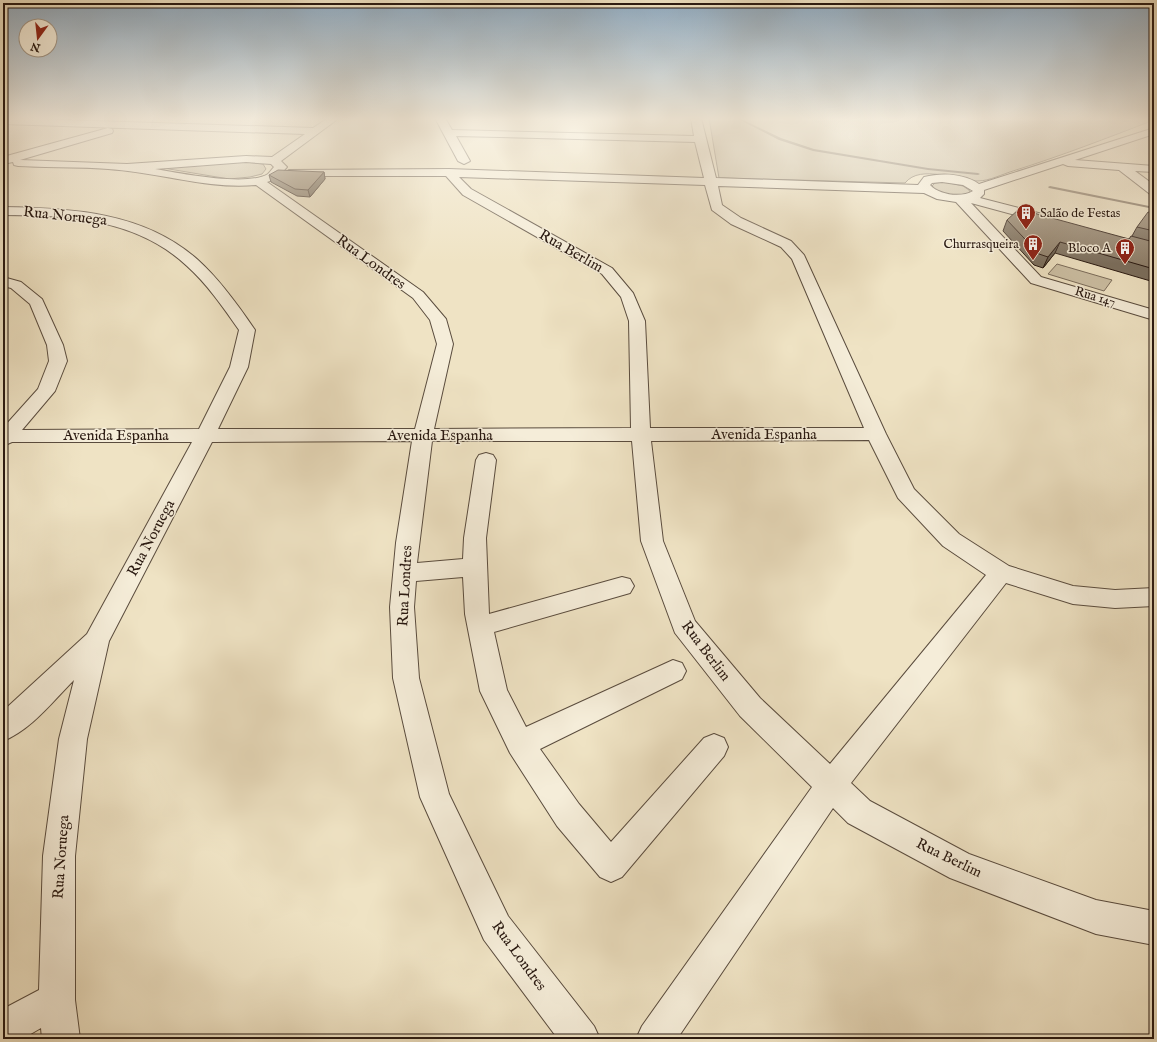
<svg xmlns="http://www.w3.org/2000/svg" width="1157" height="1042" viewBox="0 0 1157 1042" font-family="'IM FELL English',serif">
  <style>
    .green { fill: #cdc1a6; stroke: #7b6d5c }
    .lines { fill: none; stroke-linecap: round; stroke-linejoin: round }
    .stream { fill: #786958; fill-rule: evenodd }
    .minor-casing { stroke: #5a4c3e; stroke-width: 2 }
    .minor { fill: #f5edd9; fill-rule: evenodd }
    .wall { fill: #7c705f; stroke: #291911 }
    .shaded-wall { fill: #655b4d; stroke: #291911 }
    .building { fill: #90826e; stroke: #291911 }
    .labels { text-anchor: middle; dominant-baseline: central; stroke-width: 3; stroke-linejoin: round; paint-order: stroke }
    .far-poi-label { font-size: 13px; fill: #291911; stroke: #f5edd9; text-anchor: end }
    .far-street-label { font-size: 13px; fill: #291911; stroke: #f5edd9 }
    .street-label { font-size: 15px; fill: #291911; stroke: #f5edd9 }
  </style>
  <rect width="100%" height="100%" fill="#efe3c4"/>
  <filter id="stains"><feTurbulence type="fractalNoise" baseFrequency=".005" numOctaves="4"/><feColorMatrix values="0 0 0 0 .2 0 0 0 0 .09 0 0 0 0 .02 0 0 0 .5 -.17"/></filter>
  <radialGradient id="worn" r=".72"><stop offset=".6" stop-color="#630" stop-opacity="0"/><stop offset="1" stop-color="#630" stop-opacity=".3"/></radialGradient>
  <path class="green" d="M709 118H1154V120C1107 138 1061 156 1013 171 1003 174 989 181 978 181 958 182 921 163 905 183L719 178Z
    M245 162 263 164 266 169 262 174 250 177 229 179 163 168Z
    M945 182 963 186 969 190 970 192 964 196 940 194 931 187 935 183Z
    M1057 264 1112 280 1104 291 1048 274Z"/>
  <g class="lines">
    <path class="stream" d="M736 118H739L781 138 814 149 928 168 978 173 980 174 978 175 928 170 813 151 779 140Z
      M1050 186 1154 207V209L1049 188 1048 187Z"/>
    <defs>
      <path id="minor" d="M3 118 313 128 328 118H339L281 161 287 167 276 179 267 182 423 292 446 319 453 344 434 429 631 428 629 321 621 297 602 274 463 195 446 176H293L289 174 287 172 289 170 449 169 704 178 695 142 456 136 470 161 464 164 458 161 435 118H445L452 130 694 136 691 118H701L716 178 918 185 924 177C941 173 963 173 979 184L1154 128V134L1075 160 1154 166V172L1135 171 1154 185V195L1150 194 1119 170 1068 166 1063 164 984 190V194L980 198 1050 216 1052 219 1050 222 1045 223 971 203 1041 277 1154 310V320L1031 283 956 202 937 199 924 193 718 186 722 205 741 218 791 241 804 255 886 434 914 489 959 534 1009 566 1073 586 1115 590 1154 588V606L1115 608 1073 604 1006 583 851 783 870 801 969 854 1096 900 1154 911V945L1096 934 950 878 848 823 833 808 677 1039H636L642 1026 812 787 740 716 675 633 641 541 632 441H432L417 563 463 559 464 538 476 460 479 455 486 453 493 455 496 460 486 538 489 614 622 577 630 579 634 586 630 593 494 632 507 690 526 727 673 660 682 663 686 671 682 679 540 749 579 804 611 842 704 738 714 734 724 738 728 747 724 756 622 877 611 882 600 877 557 826 510 753 480 691 465 614 463 577 416 581 414 607 419 678 449 794 508 916 594 1026 600 1039H558L484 940 420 797 393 678 390 607 396 543 412 441 212 442 109 641 87 739 75 856V1000L80 1039H42L41 1028 22 1039H3V1009L39 990 43 856 59 739 74 680C53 701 31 730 3 741V711L87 634 192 442H12L3 446V428L38 389 49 361 47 345 30 304 11 288 3 286V277L21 282 42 299 63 345 67 361 55 391 22 430 199 429 230 367 239 330C223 307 207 284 187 266 137 219 68 215 3 215V207C71 208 145 212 198 260 220 280 238 305 255 330L248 367 218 429H415L437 344 430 320 413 298 256 185C212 189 171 176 128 171 94 166 53 168 18 166L14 165 13 162 3 164V157L108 128 112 129 113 131 112 133 20 160 127 164 246 156 272 157 305 134 3 124ZM246 162 271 164 274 167C272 169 270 172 268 174 247 187 179 173 155 169ZM459 177 705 185 712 210 731 224 781 247 792 259 864 428H650L645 321 633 293 612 268 471 189ZM942 182 963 185 973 191C961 198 939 195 930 185L932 183ZM869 440 898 498 943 546 986 575 830 764 760 698 695 621 663 541 651 441Z"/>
    </defs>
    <use href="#minor" class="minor-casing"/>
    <use href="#minor" class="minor"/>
  </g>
  <path class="wall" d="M324 172 325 179 310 197 297 196 271 182 269 175Z
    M1154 213V282L1055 253 1043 268 1034 265 1003 231 1007 220 1129 239 1132 236 1137 227Z"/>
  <path class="shaded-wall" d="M324 172 325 179 310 197 308 190Z
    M1060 242 1055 253 1043 268 1048 257Z"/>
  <path class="building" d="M278 170 324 172 308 190 295 189 269 175Z
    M1019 209 1129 239 1131 236 1154 242V269L1060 242 1048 257 1039 254 1007 220Z
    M1148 212 1154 213V231L1137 227Z"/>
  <linearGradient id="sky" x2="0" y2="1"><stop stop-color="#90abc1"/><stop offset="0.45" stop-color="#f8f2e4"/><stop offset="1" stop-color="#f8f2e4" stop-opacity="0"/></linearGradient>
  <rect width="1157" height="264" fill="url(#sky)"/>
  <defs>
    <symbol id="building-pin" viewBox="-11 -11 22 30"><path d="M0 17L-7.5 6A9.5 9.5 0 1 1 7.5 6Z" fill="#8f2418" stroke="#f5edd9"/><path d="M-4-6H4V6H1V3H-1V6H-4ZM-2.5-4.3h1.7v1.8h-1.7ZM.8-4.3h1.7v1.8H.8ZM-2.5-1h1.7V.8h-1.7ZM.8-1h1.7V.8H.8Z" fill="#fff"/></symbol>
  </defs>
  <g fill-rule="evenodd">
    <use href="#building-pin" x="1015" y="202" width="22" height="30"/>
    <use href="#building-pin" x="1022" y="233" width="22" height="30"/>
    <use href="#building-pin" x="1114" y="237" width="22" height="30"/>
  </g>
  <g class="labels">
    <g class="far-poi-label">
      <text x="1040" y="213" text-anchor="start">Salão de Festas</text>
      <text x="1019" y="244">Churrasqueira</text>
      <text x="1111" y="248">Bloco A</text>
    </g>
    <g class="far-street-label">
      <text transform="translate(1095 297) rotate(16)">Rua 147</text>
    </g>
    <g class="street-label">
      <text transform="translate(65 216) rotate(6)">Rua Noruega</text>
      <text transform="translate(571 251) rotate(30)">Rua Berlim</text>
      <text transform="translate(371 262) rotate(36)">Rua Londres</text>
      <text x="764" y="434">Avenida Espanha</text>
      <text x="116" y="435">Avenida Espanha</text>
      <text x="440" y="435">Avenida Espanha</text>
      <text transform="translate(151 538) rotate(-62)">Rua Noruega</text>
      <text transform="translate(405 586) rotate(-87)">Rua Londres</text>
      <text transform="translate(706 651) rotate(53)">Rua Berlim</text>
      <text transform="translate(61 857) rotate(-86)">Rua Noruega</text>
      <text transform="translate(949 858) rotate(26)">Rua Berlim</text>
      <text transform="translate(519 956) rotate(54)">Rua Londres</text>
    </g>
  </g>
  <rect width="1157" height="1042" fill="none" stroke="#efe3c4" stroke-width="16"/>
  <rect x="4" y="4" width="1149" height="1034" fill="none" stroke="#291911" stroke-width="2"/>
  <rect x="8" y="8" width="1141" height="1026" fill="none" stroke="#291911"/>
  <g transform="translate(38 38) rotate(195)"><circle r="19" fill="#f5edd9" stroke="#a39889"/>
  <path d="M0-3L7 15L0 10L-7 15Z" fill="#8f2418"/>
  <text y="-6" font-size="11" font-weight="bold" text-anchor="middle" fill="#291911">N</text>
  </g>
  <rect width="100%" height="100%" filter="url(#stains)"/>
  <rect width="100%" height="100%" fill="url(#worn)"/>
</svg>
